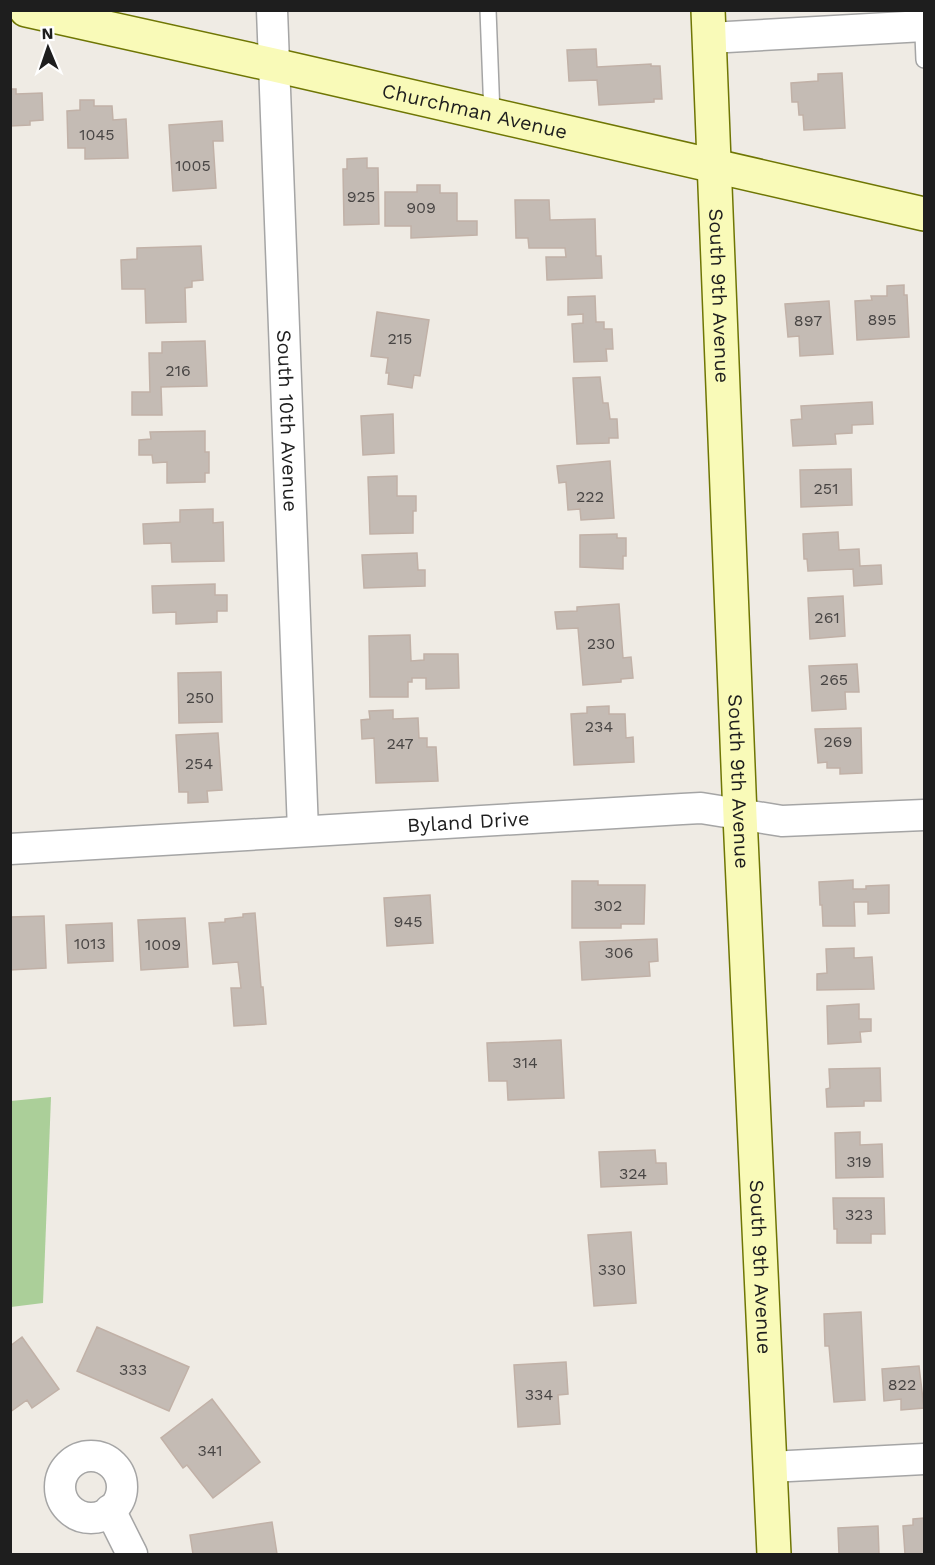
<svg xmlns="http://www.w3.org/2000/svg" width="935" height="1565" viewBox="0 0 935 1565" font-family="'Work Sans',sans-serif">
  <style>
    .forest { fill: #abcf99 }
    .building { fill: #c4bbb4; stroke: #c1b1a7; stroke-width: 1.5 }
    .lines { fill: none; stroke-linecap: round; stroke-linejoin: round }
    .lane-casing { stroke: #a5a5a5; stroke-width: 18 }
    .street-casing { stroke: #a5a5a5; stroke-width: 33 }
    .secondary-casing { stroke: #6f7604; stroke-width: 36 }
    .lane { stroke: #fff; stroke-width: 15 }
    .street { stroke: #fff; stroke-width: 30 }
    .secondary { stroke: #f9fab8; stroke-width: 33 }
    .labels { text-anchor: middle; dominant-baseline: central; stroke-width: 6; stroke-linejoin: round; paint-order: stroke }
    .number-label { font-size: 16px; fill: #484544 }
    .street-label { font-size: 20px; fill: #1e1e1e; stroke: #fff }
  </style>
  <rect width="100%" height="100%" fill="#efebe4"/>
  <path class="forest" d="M51 1097 43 1303 11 1307V1101Z"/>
  <path class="building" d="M596 49 597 67 651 64V66H660L662 99H654V102L599 105 597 80 569 81 567 50Z
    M842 73 845 128 804 130 803 115H799L798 102H792L791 83 818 81V74Z
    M10 89H16V94L42 93 43 120 30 121V125L10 126Z
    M80 100H94V106H112L113 120 126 119 128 158 85 159V148H68L67 111 80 110Z
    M222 121 223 141H213L216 188 173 191 169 125Z
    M367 158V168H378L379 224 344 225 343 169H347V159Z
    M417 185H440V193H457V221H477V235L411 238V226H385V192H417Z
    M515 200H549L550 220 595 219 596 256H601L602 278 547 280 546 257H566L565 248H529L528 238H516Z
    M201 246 203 280 192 281V287L185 288 186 322 146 323 145 289H122L121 260 137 259V248Z
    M904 285V295H907L909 337 857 340 855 301 872 300 871 296H887V286Z
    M595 296 596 322H604V329H612L613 349H606L607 361 574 362 572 324 583 323V314L568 315V297Z
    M829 301 833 354 800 356 799 336 788 337 785 304Z
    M377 312 429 320 420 376 414 375 412 388 388 384 389 373H386L388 358 371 356Z
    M205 341 207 386 161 387 162 415H132V392H150L149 353H162V342Z
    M600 377 603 403H608L610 419H617L618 438H609V443L577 444 573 378Z
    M872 402 873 424 852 425V433L835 434 836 444 793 446 791 420 802 419 801 406Z
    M393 414 394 453 363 455 361 416Z
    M205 431V452H209V473H205V482L167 483V462L153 463 152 455H139V440L151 439 150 432Z
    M610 461 614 518 581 520 580 509 568 510 566 482 559 483 557 466Z
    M851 469 852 505 801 507 800 470Z
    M397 476V496H416V511H413V533L370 534 368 477Z
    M213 509V523L223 522 224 561 172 562 171 543 144 544 143 524 180 522V510Z
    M838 532 839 550 859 549 860 566 881 565 882 584 854 586 853 569 808 571 807 559H804L803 534Z
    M617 534V538H626V556H623V569L580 567V535Z
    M417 553 418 570H425V586L364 588 362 555Z
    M215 584V595H227V611H217V622L176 624V612L153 613 152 586Z
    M843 596 845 636 810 639 808 598Z
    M619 604 623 658 631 657 633 678 621 679V682L583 685 578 628 557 629 555 612 577 611V607Z
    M410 635 411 661 424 660V654H458L459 688 426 689V678H412V682H408V697H370L369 636Z
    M857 664 859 692H845L846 709 812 711 809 666Z
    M221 672 222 722 179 723 178 673Z
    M609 706V714H625L626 738 633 737 634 762 574 765 571 714 587 713V707Z
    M393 710V719L418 718 419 738H427V747H436L438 781 376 783 374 738 362 739 361 720 370 719 369 711Z
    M861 728 862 773 840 774V768H827V762L818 763 815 729Z
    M218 733 222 790 207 791 208 802 188 803V792H179L176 735Z
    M853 880V889H866V886L889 885V913L868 914V902H854L855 926H823L822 905H820L819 882Z
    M572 881H598V885H645L644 924H621V928H572Z
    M430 895 433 943 387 946 384 898Z
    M255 913 261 987H263L266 1024 234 1026 231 988H241L238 962 213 964 209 923 225 922V919L243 917V914Z
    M44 916 46 968 10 970V917Z
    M185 918 188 967 141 970 138 920Z
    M112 923 113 961 68 963 66 925Z
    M657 939 658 961 649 962 650 976 582 980 580 942Z
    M854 948V958L872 957 874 989 817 990V974L827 973 826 949Z
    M859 1004V1019H871V1031L860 1032 861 1042 828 1044 827 1006Z
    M561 1040 564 1098 508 1100 507 1081H489L487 1043Z
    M880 1068 881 1101H864V1106L827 1107 826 1089 830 1088 829 1069Z
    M860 1132V1145L882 1144 883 1177 836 1178 835 1133Z
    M655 1150 656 1163H666L667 1184 601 1187 599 1152Z
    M833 1198H884L885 1234H871V1243H837V1229H834Z
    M631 1232 636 1303 594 1306 588 1235Z
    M861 1312 865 1400 834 1402 829 1346H825L824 1314Z
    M97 1327 189 1367 169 1411 77 1371Z
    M22 1337 59 1389 32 1408 27 1400 10 1412V1346Z
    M566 1362 568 1394 558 1395 560 1424 518 1427 514 1365Z
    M919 1366 924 1408 901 1410V1399L884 1401 882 1369Z
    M212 1399 260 1462 213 1498 187 1465 183 1468 161 1438Z
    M924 1518V1554H905L903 1526 913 1525V1519Z
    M272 1522 277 1554H193L190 1535Z
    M878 1526 879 1554H839L838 1528Z"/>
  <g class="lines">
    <defs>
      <path id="lane" d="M488 10 492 115
        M922 10 924 60"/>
      <g id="street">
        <path id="s1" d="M272 10 303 831"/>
        <path d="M709 38 924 26"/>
        <path id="s2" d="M10 849 682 809 701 808 782 821 924 815"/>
        <circle cx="91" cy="1487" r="31"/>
        <path d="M770 1467 924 1459"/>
        <path d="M110 1510 132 1554"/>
      </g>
      <g id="secondary">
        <path id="s3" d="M26 10 274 65 924 214"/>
        <path id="s4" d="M708 10 740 816 774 1554"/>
      </g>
    </defs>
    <use href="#lane" class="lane-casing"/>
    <use href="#street" class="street-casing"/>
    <use href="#secondary" class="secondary-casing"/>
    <use href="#lane" class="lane"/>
    <use href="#street" class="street"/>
    <use href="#secondary" class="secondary"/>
  </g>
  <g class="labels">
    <g class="number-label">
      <text x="97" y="134">1045</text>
      <text x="193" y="165">1005</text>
      <text x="361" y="196">925</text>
      <text x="421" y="207">909</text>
      <text x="882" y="319">895</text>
      <text x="808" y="320">897</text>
      <text x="400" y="338">215</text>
      <text x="178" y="370">216</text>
      <text x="826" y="488">251</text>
      <text x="590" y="496">222</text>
      <text x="827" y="617">261</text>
      <text x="601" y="643">230</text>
      <text x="834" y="679">265</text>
      <text x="200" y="697">250</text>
      <text x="599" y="726">234</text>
      <text x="838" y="741">269</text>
      <text x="400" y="743">247</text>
      <text x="199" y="763">254</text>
      <text x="608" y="905">302</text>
      <text x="408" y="921">945</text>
      <text x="90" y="943">1013</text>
      <text x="163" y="944">1009</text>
      <text x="619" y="952">306</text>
      <text x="525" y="1062">314</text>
      <text x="859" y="1161">319</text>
      <text x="633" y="1173">324</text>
      <text x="859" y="1214">323</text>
      <text x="612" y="1269">330</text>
      <text x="133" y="1369">333</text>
      <text x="902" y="1384">822</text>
      <text x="539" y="1394">334</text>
      <text x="210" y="1450">341</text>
    </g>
    <g class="street-label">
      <text stroke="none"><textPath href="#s3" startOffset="460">Churchman Avenue</textPath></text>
      <text stroke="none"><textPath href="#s4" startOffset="286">South 9th Avenue</textPath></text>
      <text stroke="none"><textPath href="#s1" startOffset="411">South 10th Avenue</textPath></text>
      <text stroke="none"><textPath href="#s4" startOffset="772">South 9th Avenue</textPath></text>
      <text stroke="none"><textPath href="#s2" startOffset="459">Byland Drive</textPath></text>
      <text stroke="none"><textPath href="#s4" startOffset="1258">South 9th Avenue</textPath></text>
    </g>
  </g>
  <rect width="935" height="1565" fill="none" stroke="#1e1e1e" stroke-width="24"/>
  <g transform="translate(48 48) rotate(358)" stroke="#ffffff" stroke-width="4.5" paint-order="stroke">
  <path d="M0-4.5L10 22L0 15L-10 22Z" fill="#1e1e1e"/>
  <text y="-9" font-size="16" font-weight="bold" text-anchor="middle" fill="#1e1e1e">N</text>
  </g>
</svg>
